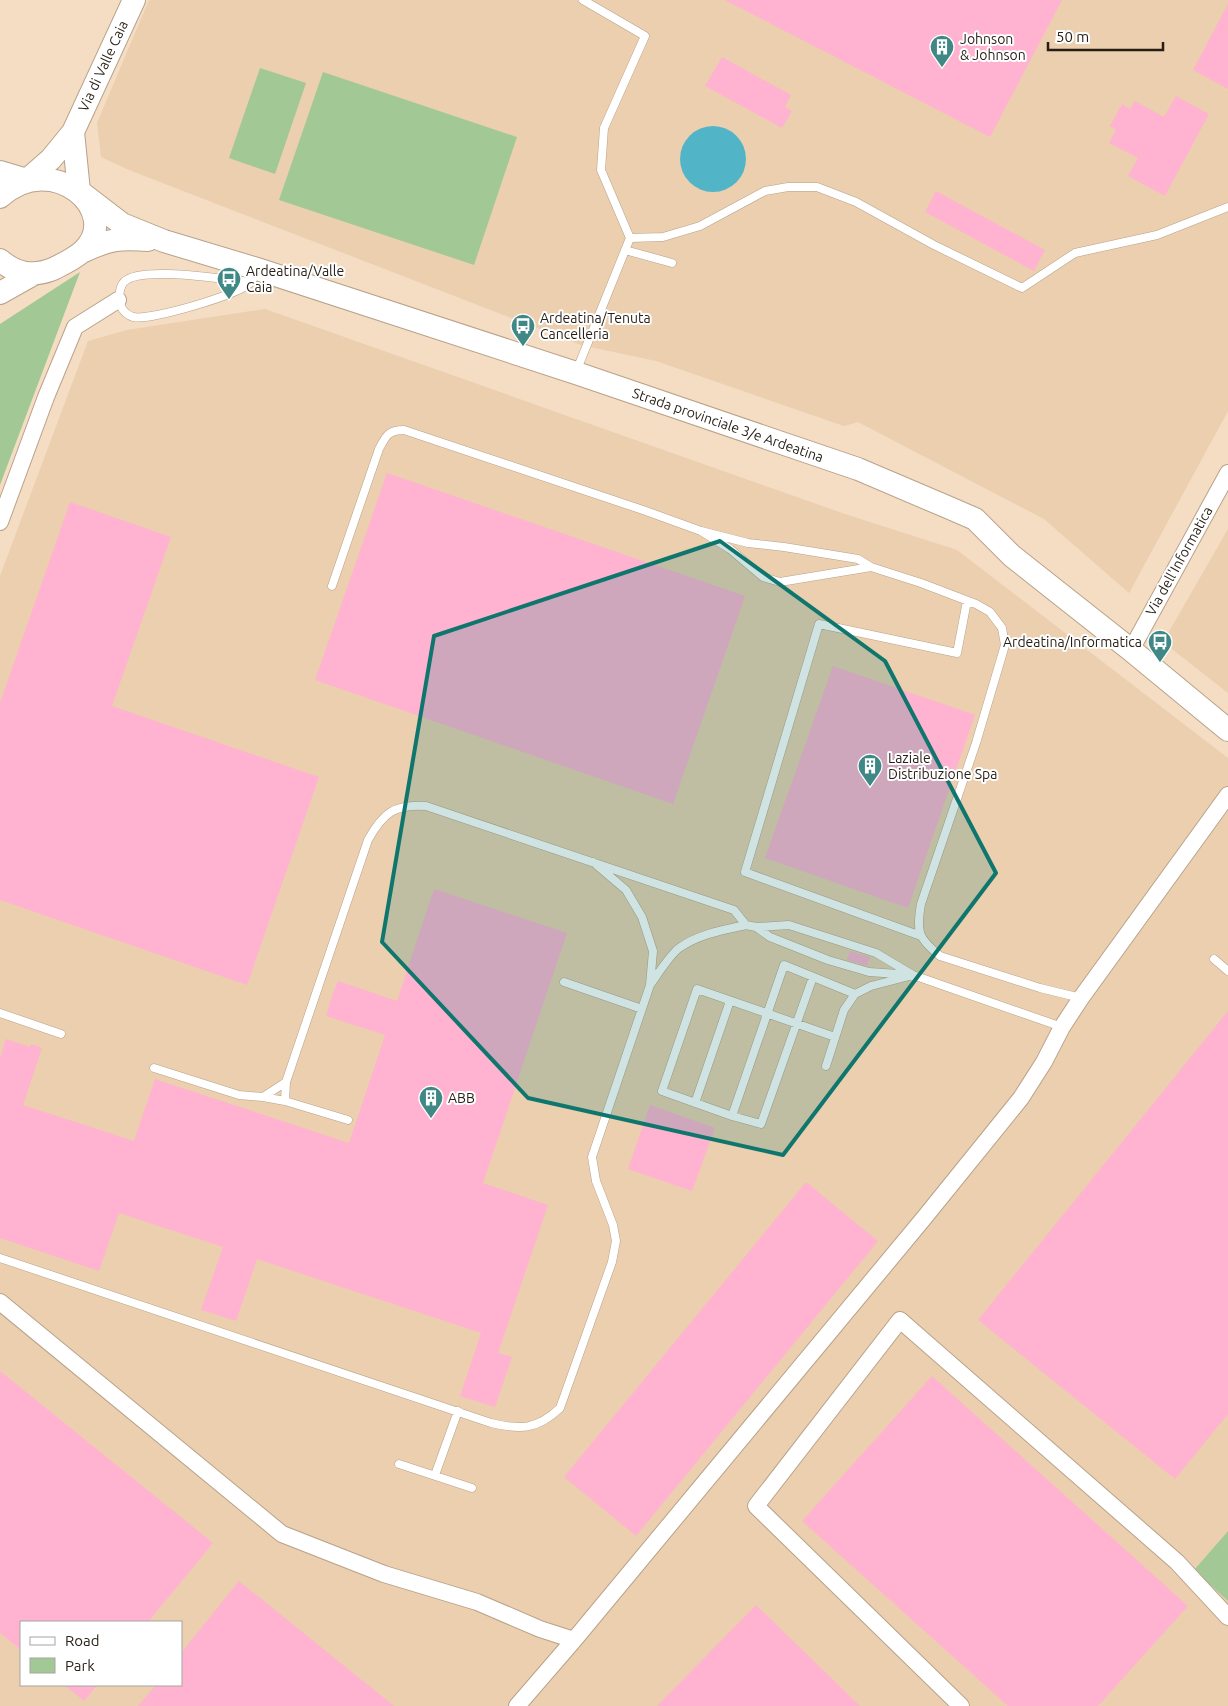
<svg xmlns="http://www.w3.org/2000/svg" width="1228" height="1706" viewBox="0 0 1228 1706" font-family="Ubuntu,sans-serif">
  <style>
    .built { fill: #ebcfaf; fill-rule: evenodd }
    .green { fill: #a2c995 }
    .water { fill: #52b5c7 }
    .building { fill: #ffb3d0 }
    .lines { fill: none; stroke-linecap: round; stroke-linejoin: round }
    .lane-casing { stroke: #b8a28a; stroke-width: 9 }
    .street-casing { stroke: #b8a28a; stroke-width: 18 }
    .secondary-casing { stroke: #b8a28a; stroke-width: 24 }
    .lane { stroke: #fff; stroke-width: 8 }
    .street { stroke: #fff; stroke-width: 16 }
    .secondary { stroke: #fff; stroke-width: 22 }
    .marked { fill: #0f766e; fill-opacity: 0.2; stroke: #0f766e; stroke-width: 4; stroke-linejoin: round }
    .labels { text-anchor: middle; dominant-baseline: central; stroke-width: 4; stroke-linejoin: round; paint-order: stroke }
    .poi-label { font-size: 14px; fill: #261e15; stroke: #fff; text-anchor: start }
    .street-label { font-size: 14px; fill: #261e15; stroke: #fff }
  </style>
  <rect width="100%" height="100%" fill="#f4ddc3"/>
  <path class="built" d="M149 0H1228V411L1129 593 1044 519 858 422 844 426 656 361 581 345 129 170 101 157 97 123Z
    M265 309 842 513 957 550 1228 758V1531L1194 1570 1228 1601V1706H0V576L88 341 127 330ZM21 1622H181V1685H21Z
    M1228 529V693L1163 642Z"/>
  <path class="green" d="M260 68 306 83 275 174 229 158Z
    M323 72 517 137 474 265 279 200Z
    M80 272 0 485V324Z
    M1228 1531V1601L1194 1570Z"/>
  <path class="water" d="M680 159a33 33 0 1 1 66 0a33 33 0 1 1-66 0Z"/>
  <path class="building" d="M725 0H1062L990 137Z
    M1228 4V89L1193 70Z
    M722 57 791 95 785 107 792 111 782 128 705 86Z
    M1176 96 1209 114 1165 196 1128 176 1138 158 1109 143 1116 130 1110 126 1122 104 1130 109 1135 101 1164 117Z
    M936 191 1045 250 1034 271 925 212Z
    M387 473 745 596 673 804 315 680Z
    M70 502 171 537 112 706 319 777 247 985 0 900V703Z
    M833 666 975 715 908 908 765 858Z
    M434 889 567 933 483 1183 548 1205 498 1353 512 1357 495 1407 460 1396 481 1333 257 1259 236 1321 201 1310 223 1247 119 1213 99 1271 0 1238V1058L6 1039 30 1047 31 1044 42 1048 23 1105 134 1141 155 1079 349 1143 385 1035 326 1016 333 993 338 981 397 1001Z
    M850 951 870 957 867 966 847 960Z
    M1228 1011V1414L1175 1479 978 1320Z
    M650 1105 715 1128 692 1191 628 1169Z
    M806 1182 878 1241 636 1536 564 1477Z
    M0 1371 213 1543 148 1622H21V1650L0 1633Z
    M932 1376 1188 1606 1098 1706H1008L802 1521Z
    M239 1581 394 1706H138L156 1685H181V1653Z
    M756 1605 860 1706H657Z
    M64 1685H97L84 1701Z"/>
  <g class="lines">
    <defs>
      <path id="lane" d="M583 0 645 36 604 128 601 170 630 238
        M625 250 672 263
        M251 282C226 280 140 265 124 282 120 286 120 291 119 296 118 305 124 314 133 317 150 321 241 294 251 282 254 279 255 274 256 271
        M576 372 630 238 663 237 700 226 765 191 788 187H817L856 202 934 245 1022 288 1075 253 1157 235 1228 207
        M871 567 921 583 976 604 990 612 1002 628 1005 645 976 743 921 904C916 932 918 938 940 956L1040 988 1081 998
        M332 586 379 449C386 436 388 430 404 430L643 510 701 531 748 543 784 547 858 559 871 567 780 582 763 577 730 549 701 531
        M921 936 745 872 819 624 957 653 967 601
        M1214 959 1228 971
        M813 977 761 1124 732 1116 784 965 855 994
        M564 982 642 1009
        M650 985C658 974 669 956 679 948 699 934 723 930 746 925
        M0 1013 61 1034
        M826 1066 844 1010 855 994 871 986 913 975 1062 1027
        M154 1068 239 1095 263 1097 286 1082 368 840C383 813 394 804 426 806L734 910 746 925 756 927 789 925 876 953 913 975 869 972 828 960 770 937 756 927
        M263 1097 285 1101 348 1120
        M285 1101 286 1082
        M695 1103 730 1001
        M732 1116 662 1091 697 989 835 1037
        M0 1258 491 1423C520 1430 537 1430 560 1408L612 1262 616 1241 613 1225 596 1181 592 1157 650 985 653 951 642 917 626 890 593 862
        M399 1464 472 1488
        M435 1475 458 1411"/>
      <path id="street" d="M0 522 46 397 75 327 118 300
        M1131 650 1228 473
        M0 1302 282 1534 384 1574 477 1602 540 1629 574 1640
        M517 1706 574 1640 924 1218 1021 1098 1044 1062 1062 1027 1081 998 1228 795
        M961 1706 756 1506 900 1320 1177 1562 1228 1617"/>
      <path id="secondary" d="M73 132 79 191
        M0 172 27 180
        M27 180 51 159 73 132 134 0
        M79 191 122 224 164 241 257 269 576 373 858 469 945 506 975 519 1012 556 1131 650 1228 730
        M0 197C53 148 124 213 83 251 74 259 63 264 53 269 33 277 16 274 0 260
        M84 251C110 239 120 238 148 240
        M0 293 32 275"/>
    </defs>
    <use href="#lane" class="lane-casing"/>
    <use href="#street" class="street-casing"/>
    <use href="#secondary" class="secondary-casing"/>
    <use href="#lane" class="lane"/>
    <use href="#street" class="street"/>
    <use href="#secondary" class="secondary"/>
  </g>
  <path class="marked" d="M720 541 885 661 996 873 783 1155 528 1098 382 942 434 636Z"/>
  <defs>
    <symbol id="building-pin" viewBox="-11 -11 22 30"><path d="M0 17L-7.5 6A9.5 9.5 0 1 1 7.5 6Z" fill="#408886" stroke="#fff"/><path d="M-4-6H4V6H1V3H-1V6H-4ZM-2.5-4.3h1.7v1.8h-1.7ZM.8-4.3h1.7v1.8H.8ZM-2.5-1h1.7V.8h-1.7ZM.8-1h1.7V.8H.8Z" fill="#fff"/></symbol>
    <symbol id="bus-pin" viewBox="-11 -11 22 30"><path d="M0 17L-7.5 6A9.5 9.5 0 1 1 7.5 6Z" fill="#408886" stroke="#fff"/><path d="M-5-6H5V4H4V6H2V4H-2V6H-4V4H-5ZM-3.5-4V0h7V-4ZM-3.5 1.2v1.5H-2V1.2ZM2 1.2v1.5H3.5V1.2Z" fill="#fff"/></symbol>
  </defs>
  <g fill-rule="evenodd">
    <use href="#building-pin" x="928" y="33" width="28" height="38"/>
    <use href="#bus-pin" x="215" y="265" width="28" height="38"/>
    <use href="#bus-pin" x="509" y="312" width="28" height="38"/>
    <use href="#bus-pin" x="1146" y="628" width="28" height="38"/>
    <use href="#building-pin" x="856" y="752" width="28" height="38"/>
    <use href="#building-pin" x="417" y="1084" width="28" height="38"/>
  </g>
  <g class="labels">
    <g class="poi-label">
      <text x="960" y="39">Johnson<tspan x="960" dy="16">&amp; Johnson</tspan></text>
      <text x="246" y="271">Ardeatina/Valle<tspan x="246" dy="16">Caia</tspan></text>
      <text x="540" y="318">Ardeatina/Tenuta<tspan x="540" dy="16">Cancelleria</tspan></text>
      <text x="1142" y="642" text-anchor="end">Ardeatina/Informatica</text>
      <text x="888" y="758">Laziale<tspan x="888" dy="16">Distribuzione Spa</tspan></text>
      <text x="448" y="1098">ABB</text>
    </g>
    <g class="street-label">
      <text transform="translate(103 66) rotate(-65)">Via di Valle Caia</text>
      <text transform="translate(728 425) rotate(19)">Strada provinciale 3/e Ardeatina</text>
      <text transform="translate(1179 561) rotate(-61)">Via dell'Informatica</text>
    </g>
  </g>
  <rect x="20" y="1621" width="162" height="65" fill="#ffffff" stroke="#a8a5a1"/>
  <rect x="30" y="1637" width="25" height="8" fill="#ffffff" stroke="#a8a5a1"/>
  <text x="65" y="1646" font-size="15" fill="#261e15">Road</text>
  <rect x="30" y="1658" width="25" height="15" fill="#a2c995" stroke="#a8a5a1"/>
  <text x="65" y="1671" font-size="15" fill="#261e15">Park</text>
  <path d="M1048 42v8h115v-8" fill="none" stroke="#261e15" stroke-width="2.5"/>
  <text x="1056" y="42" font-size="15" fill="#261e15" stroke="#ffffff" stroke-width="4" paint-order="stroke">50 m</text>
</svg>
